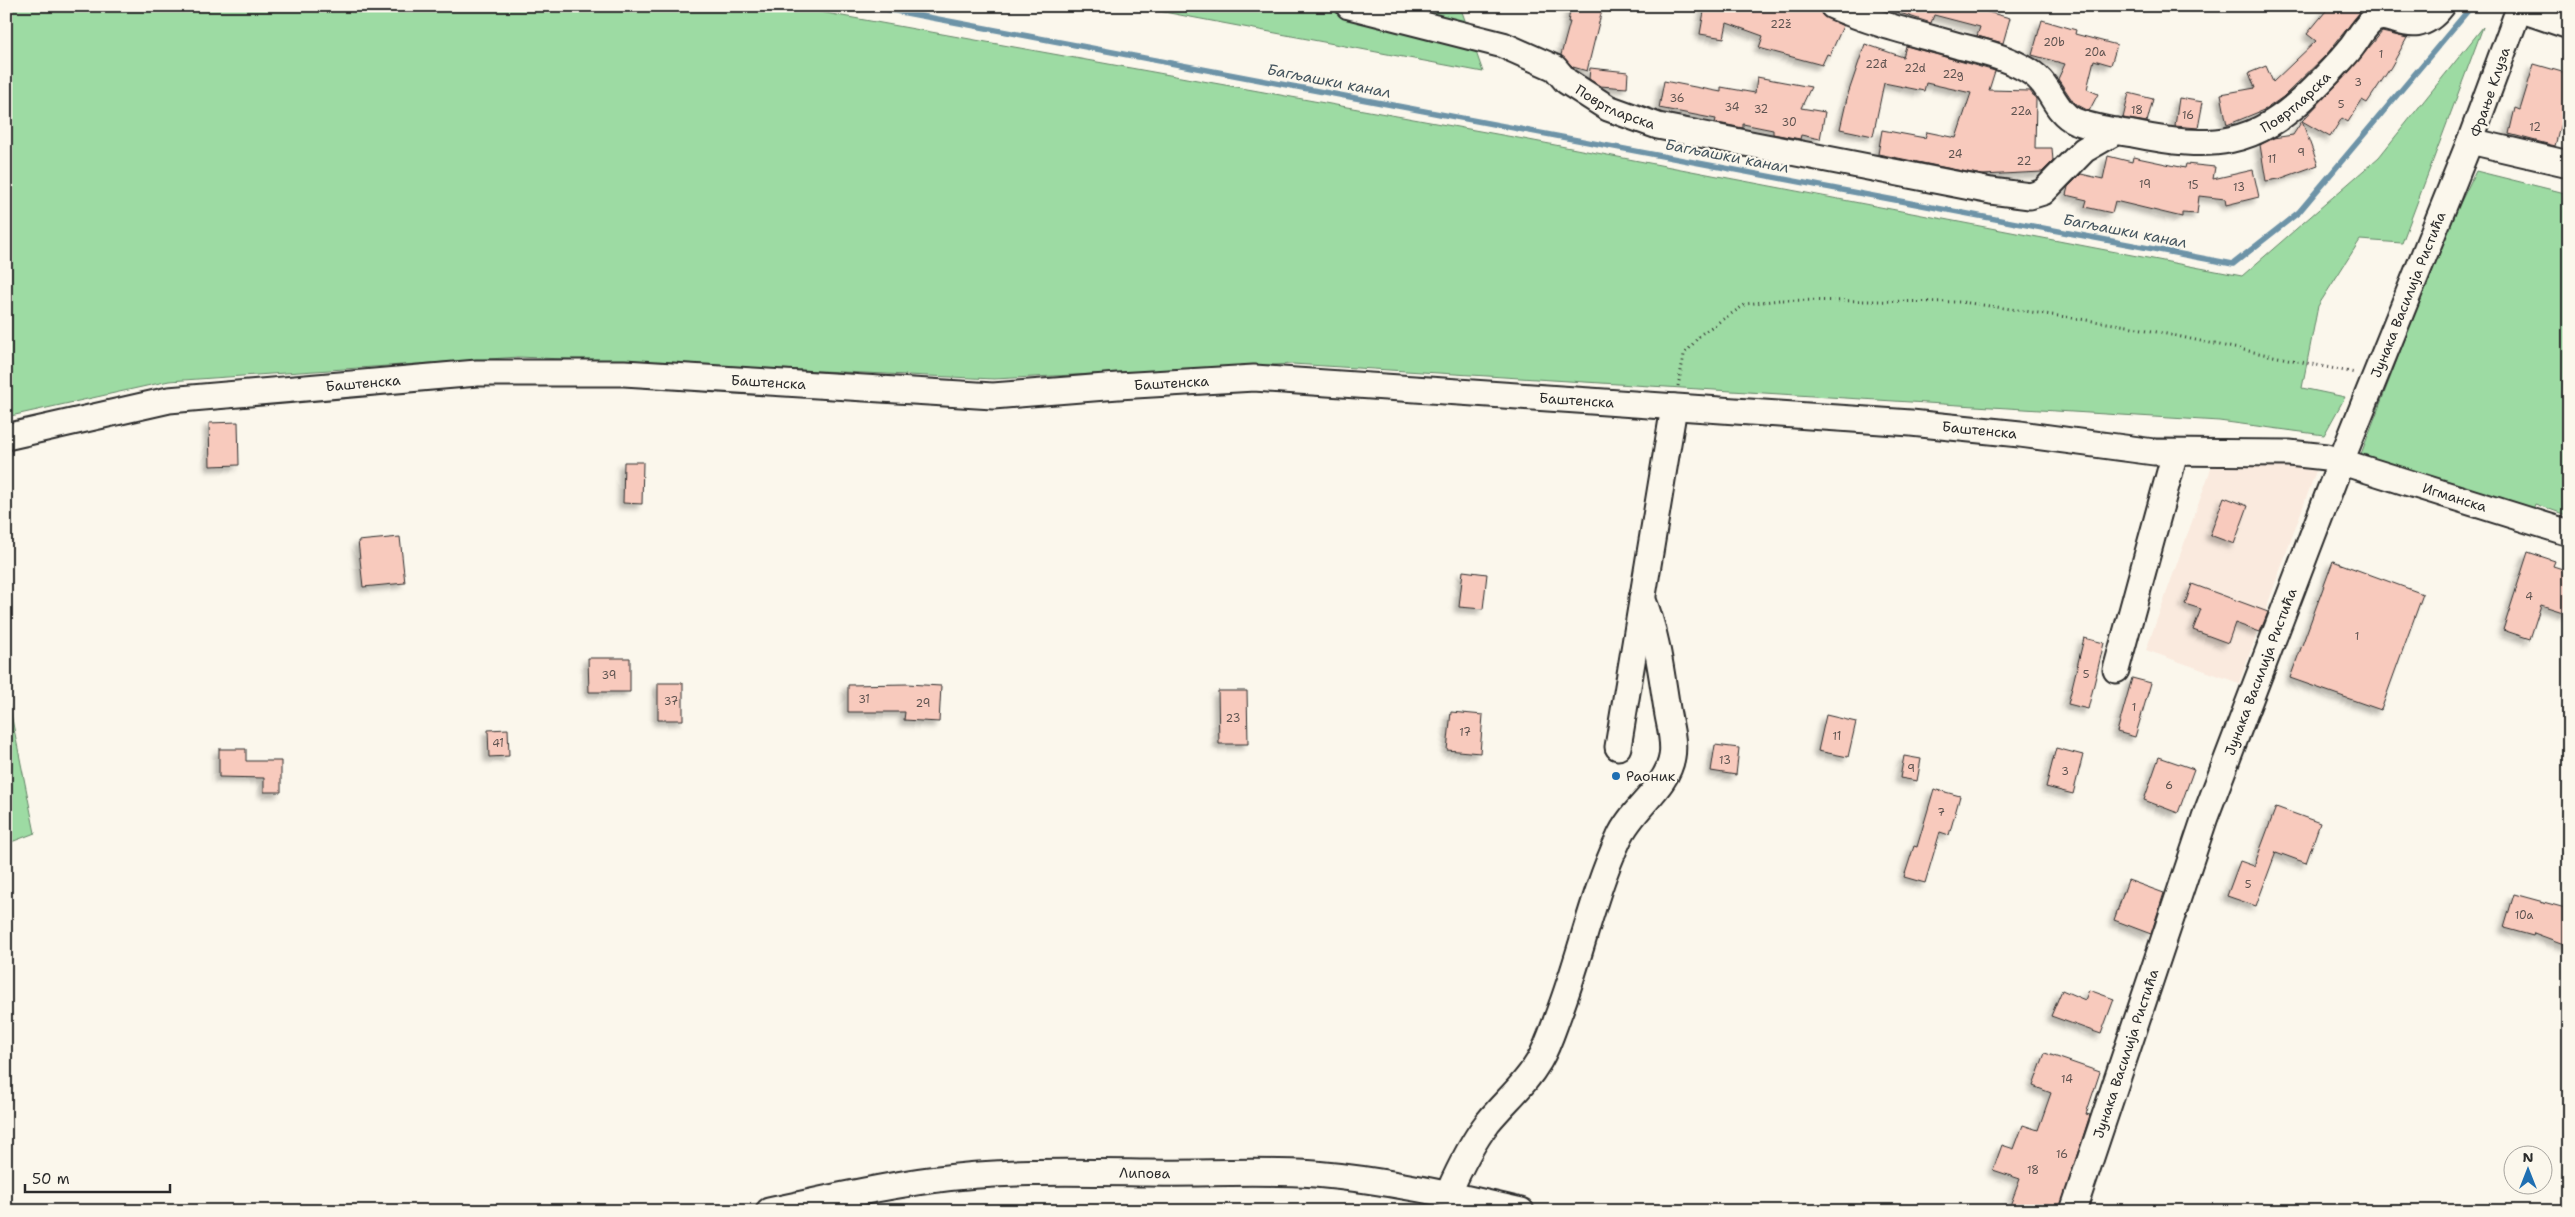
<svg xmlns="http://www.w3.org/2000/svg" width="2575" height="1217" viewBox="0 0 2575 1217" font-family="'Shantell Sans',sans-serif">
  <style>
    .built { fill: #faeade }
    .green { fill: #9ddba3; stroke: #648367 }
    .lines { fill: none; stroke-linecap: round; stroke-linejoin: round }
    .stream { stroke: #6d93a7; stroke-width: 5.5 }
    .building { fill: #f8cabd; stroke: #2b2b2b; filter: url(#shadow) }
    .minor-casing { stroke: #2b2b2b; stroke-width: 29 }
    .path { stroke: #2b2b2b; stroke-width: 3; stroke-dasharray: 1 4; stroke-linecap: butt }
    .minor { stroke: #fbf7ec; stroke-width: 25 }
    .poi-dot { fill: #1f6fb2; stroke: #fbf7ec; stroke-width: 2 }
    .labels { text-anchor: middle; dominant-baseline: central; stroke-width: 4.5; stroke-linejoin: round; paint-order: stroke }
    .number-label { font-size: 11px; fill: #5e5350 }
    .street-label { font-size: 14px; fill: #2b2b2b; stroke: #fbf7ec }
    .poi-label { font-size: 14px; fill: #2b2b2b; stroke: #fbf7ec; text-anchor: start }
    .water-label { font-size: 15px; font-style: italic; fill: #46565f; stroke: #fbf7ec }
  </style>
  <defs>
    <filter id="shadow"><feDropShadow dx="-4.5" dy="4.5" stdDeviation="2.5" flood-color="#0004"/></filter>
  </defs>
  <rect width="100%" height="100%" fill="#fbf7ec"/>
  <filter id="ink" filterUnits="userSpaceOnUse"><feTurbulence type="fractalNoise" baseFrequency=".02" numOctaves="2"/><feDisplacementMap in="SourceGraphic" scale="10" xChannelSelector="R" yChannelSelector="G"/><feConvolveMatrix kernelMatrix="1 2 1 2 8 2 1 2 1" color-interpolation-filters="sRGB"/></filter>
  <g filter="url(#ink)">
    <path class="built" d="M2266 462 2316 471 2239 683 2146 650 2213 463Z"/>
    <path class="green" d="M6 6H787L1513 137 2242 276 2379 157 2483 27 2402 243 2360 240 2318 306 2302 388 2345 397 2324 435 2219 421 1292 364 994 379 519 357 169 381 6 417Z
      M1132 6H1460L1483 72Z
      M2476 171 2569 194V516L2535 504 2531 515 2361 454 2445 234Z
      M6 704H9L35 833 6 844Z"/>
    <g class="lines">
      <path class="stream" d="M869 6 2233 264 2299 212 2471 7 2475 6"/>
    </g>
    <path class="building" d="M1571 6H1603L1587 71 1573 67 1561 55 1570 22H1568Z
      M1705 6H1784L1801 11 1802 6H1819L1822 15 1843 26 1830 55 1827 54 1822 65 1759 48 1763 36 1727 23 1724 38 1700 34Z
      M1878 6H1981L1980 10 2010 18 2003 43 1977 36 1980 27 1934 15 1931 23Z
      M2330 6H2349L2360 12 2327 54 2283 97 2266 109 2227 125 2221 94 2255 88 2249 73 2266 66 2273 82 2316 41 2307 34Z
      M2042 20 2076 30 2075 34 2117 45 2111 65 2094 60 2087 89 2098 94 2089 111 2074 103 2058 79 2065 64 2032 55Z
      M2382 32 2407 38 2391 67 2367 103 2362 100 2348 122 2342 118 2330 137 2302 121 2348 73Z
      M1865 44 1903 57 1906 46 1995 71 1989 90 2030 91 2036 99 2035 148H2052L2053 161 2042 172 1982 175 1878 154 1882 130 1925 138 1927 132 1956 138 1971 93 1926 83 1924 91 1884 83 1873 136 1840 129 1848 94Z
      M2534 64 2569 74V108L2565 107 2555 146 2509 134 2515 108 2520 110Z
      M1590 68 1628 72 1627 88 1600 86 1589 79Z
      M1757 77 1811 87 1801 108 1825 112 1820 139 1801 135 1800 139 1773 134V130L1743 124V128L1723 124 1715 123 1716 119 1659 108 1664 81 1721 92V87L1755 93Z
      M2129 93 2153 99 2147 122 2123 118Z
      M2179 98 2203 102 2198 128 2175 126Z
      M2302 121 2318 165 2279 179 2266 181 2260 145 2273 138 2293 135Z
      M2108 156 2132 162 2133 157 2185 168 2186 164 2215 167 2213 179 2253 170 2259 197 2226 205 2225 199 2199 196 2197 214 2182 213V217L2115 201 2112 213 2085 207 2087 200 2066 195 2068 187 2081 174 2103 179Z
      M238 422 239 465 210 466 209 423Z
      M624 462H643L642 504 623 503Z
      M2224 497 2248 506 2234 544 2210 535Z
      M400 537 405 583 363 587 358 541Z
      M2528 552 2555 561 2553 566 2569 571V614L2541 605 2530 639 2503 630Z
      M2333 561 2423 594 2381 710 2290 678Z
      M1463 571 1487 574 1483 609 1459 607Z
      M2192 584 2268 612 2260 632 2235 623 2228 643 2193 630 2201 609 2185 604Z
      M2084 638 2104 643 2088 709 2068 704Z
      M588 658H630V692H589Z
      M2132 678 2151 683 2135 737 2117 732Z
      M658 683H683V720H658Z
      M907 684 941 686 939 722 904 720 905 712H848V685Z
      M1218 691H1247L1248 744H1219Z
      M1451 712 1483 715 1480 753 1447 750Z
      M1826 715 1856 722 1848 757 1818 751Z
      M508 729 509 756 489 757 488 730Z
      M1715 745 1739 748 1736 775 1711 771Z
      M2056 748 2083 755 2073 794 2046 787Z
      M219 749H246V761H281V792H264V778L219 777Z
      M1904 756 1921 759 1917 781 1900 778Z
      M2159 757 2194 769 2178 813 2144 800Z
      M1934 789 1960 796 1949 835 1940 832 1925 883 1904 877 1914 846 1917 847Z
      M2276 807 2320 823 2306 863 2276 852 2256 906 2227 896 2240 861 2254 866Z
      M2128 880 2164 893 2151 934 2114 920Z
      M2514 894 2569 909V946L2534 933 2533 936 2504 928Z
      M2062 990 2085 1000 2089 990 2114 999 2101 1034 2051 1016Z
      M2045 1053 2100 1072 2086 1114 2090 1115 2059 1211H2008L2020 1179 1993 1170 2002 1145 2014 1149 2023 1125 2038 1130 2051 1093 2033 1086Z"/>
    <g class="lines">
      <defs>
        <g id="minor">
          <path id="s1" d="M1349 6 1503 45 1555 68 1566 81 1608 108 1658 126 1991 191 2030 196 2043 192 2084 150 2117 131"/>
          <path id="s2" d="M1833 6C1873 24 1917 34 1959 46 1979 51 2001 56 2020 66 2028 70 2035 74 2041 81 2052 93 2058 114 2075 121 2093 128 2114 131 2133 134 2211 150 2255 148 2313 89 2326 76 2340 62 2351 48 2358 39 2363 28 2372 21 2391 6 2412 45 2442 6"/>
          <path d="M2520 6 2470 141 2569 164"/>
          <path d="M2519 9 2569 26"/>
          <path id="s3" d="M6 437 169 400 477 373H624L993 396 1118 386 1254 378 1911 423 2020 434 2154 452 2289 453 2326 457 2569 533"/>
          <path d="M2116 670 2175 453"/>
          <path d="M1618 747 1674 407"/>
          <path d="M1448 1194C1459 1169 1471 1144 1488 1122 1505 1101 1525 1085 1539 1061 1548 1046 1553 1029 1559 1013 1581 955 1593 894 1619 838 1632 808 1667 788 1672 757 1675 741 1669 724 1667 709 1661 672 1657 633 1642 598"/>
          <path id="s4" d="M769 1211C822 1200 876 1187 930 1180 1002 1170 1074 1172 1147 1173 1203 1174 1258 1170 1315 1174 1385 1180 1453 1195 1521 1211"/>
          <path id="s5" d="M2073 1211 2205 817 2341 461 2470 141"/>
        </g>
      </defs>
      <use href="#minor" class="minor-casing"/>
      <path class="path" d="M1678 386 1684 355 1701 334 1746 304 1780 300 1962 302 2128 326 2355 373"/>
      <use href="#minor" class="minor"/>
    </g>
  </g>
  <circle class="poi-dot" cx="1616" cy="776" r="5"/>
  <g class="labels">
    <g class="number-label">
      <text x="1781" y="24">22ž</text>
      <text x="2054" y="42">20b</text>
      <text x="2095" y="52">20a</text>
      <text x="2381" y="54">1</text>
      <text x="1876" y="64">22đ</text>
      <text x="1915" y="68">22d</text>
      <text x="1953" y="74">22g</text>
      <text x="2358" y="82">3</text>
      <text x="1677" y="98">36</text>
      <text x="2341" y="104">5</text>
      <text x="1732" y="107">34</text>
      <text x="1761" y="109">32</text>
      <text x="2137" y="110">18</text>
      <text x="2021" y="111">22a</text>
      <text x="2188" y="115">16</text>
      <text x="1789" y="122">30</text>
      <text x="2535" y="127">12</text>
      <text x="2301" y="152">9</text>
      <text x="1955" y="154">24</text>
      <text x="2272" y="159">11</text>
      <text x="2024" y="161">22</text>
      <text x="2145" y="184">19</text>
      <text x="2193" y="185">15</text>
      <text x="2239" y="187">13</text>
      <text x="2529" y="596">4</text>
      <text x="2357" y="636">1</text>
      <text x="2086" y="674">5</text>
      <text x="609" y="675">39</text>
      <text x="864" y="699">31</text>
      <text x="671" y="701">37</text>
      <text x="923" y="703">29</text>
      <text x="2134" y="707">1</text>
      <text x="1233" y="718">23</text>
      <text x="1465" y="732">17</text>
      <text x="1837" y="736">11</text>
      <text x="498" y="743">41</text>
      <text x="1725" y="760">13</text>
      <text x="1911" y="768">9</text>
      <text x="2065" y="771">3</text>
      <text x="2169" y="785">6</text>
      <text x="1941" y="812">7</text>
      <text x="2248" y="884">5</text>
      <text x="2524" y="915">10a</text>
      <text x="2067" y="1079">14</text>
      <text x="2062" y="1154">16</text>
      <text x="2033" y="1170">18</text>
    </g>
    <g class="street-label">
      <text transform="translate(2490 92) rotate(-71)">Фрање Клуза</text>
      <text stroke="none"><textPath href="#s2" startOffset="510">Повртларска</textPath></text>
      <text stroke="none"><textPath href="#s1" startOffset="289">Повртларска</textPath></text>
      <text stroke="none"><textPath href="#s5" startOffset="976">Јунака Василија Ристића</textPath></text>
      <text stroke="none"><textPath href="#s3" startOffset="362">Баштенска</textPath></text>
      <text stroke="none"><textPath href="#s3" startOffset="768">Баштенска</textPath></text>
      <text stroke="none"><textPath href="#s3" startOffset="1172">Баштенска</textPath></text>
      <text stroke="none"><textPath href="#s3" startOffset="1578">Баштенска</textPath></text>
      <text stroke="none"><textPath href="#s3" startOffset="1982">Баштенска</textPath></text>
      <text stroke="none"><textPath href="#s3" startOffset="2465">Игманска</textPath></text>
      <text stroke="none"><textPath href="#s5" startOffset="571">Јунака Василија Ристића</textPath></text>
      <text stroke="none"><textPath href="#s5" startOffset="166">Јунака Василија Ристића</textPath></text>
      <text stroke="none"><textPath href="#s4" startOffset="379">Липова</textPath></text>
    </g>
    <g class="poi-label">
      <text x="1626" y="776">Раоник</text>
    </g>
    <g class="water-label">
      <text transform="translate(1329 81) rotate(11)">Багљашки канал</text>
      <text transform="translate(1727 156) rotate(11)">Багљашки канал</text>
      <text transform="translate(2125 231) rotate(11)">Багљашки канал</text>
    </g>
  </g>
  <rect width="2575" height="1217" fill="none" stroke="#fbf7ec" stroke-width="25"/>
  <rect x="12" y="12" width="2550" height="1192" fill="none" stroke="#2b2b2b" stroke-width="2" filter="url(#ink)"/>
  <g transform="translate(2528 1170)"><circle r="24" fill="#fbf7ec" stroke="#a8a59f"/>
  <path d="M0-4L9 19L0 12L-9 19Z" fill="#1f6fb2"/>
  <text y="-8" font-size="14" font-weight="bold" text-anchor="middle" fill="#2b2b2b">N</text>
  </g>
  <path d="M25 1184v8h145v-8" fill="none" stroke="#2b2b2b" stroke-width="2.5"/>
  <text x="32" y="1184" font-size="15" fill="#2b2b2b" stroke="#fbf7ec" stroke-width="4" paint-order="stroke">50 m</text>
</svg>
